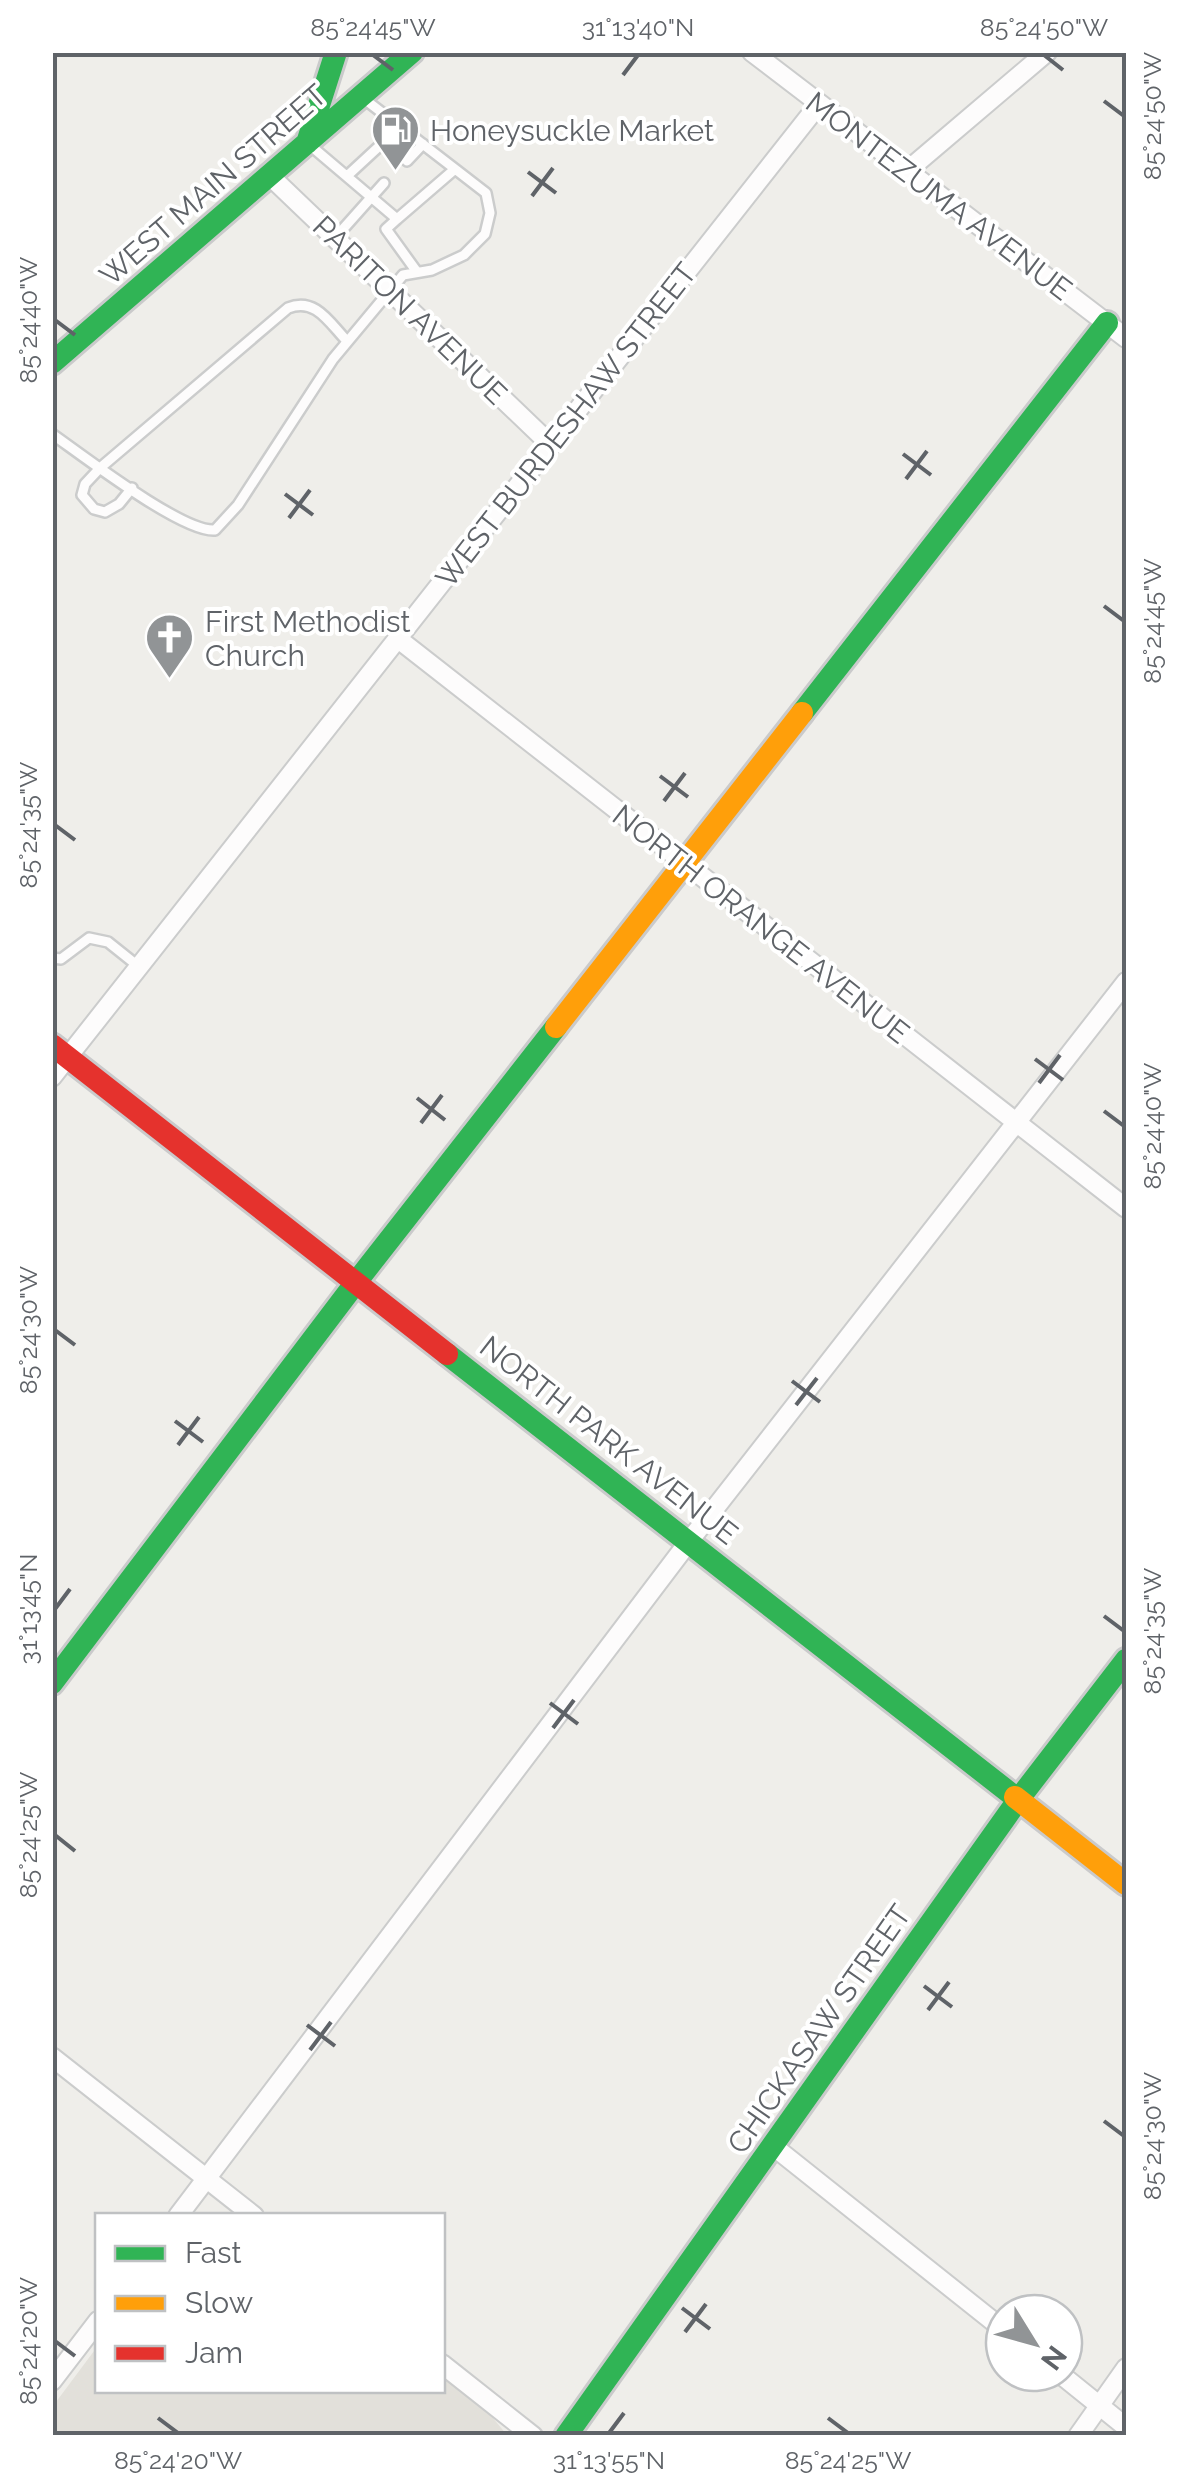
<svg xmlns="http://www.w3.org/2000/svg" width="1179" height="2488" viewBox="0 0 1179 2488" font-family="Raleway,sans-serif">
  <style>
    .education { fill: #e2e0da }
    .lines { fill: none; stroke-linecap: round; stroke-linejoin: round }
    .lane-casing { stroke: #cbcccc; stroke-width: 14 }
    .street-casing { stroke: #cbcccc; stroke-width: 22 }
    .fast-casing { stroke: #cacacb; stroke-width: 28 }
    .slow-casing { stroke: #cacacb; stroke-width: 28 }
    .jam-casing { stroke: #cacacb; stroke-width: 28 }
    .lane { stroke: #fdfcfc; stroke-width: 9 }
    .street { stroke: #fdfcfc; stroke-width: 18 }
    .fast { stroke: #30b455; stroke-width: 22 }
    .slow { stroke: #ff9f0a; stroke-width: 22 }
    .jam { stroke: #e5322d; stroke-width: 22 }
    .ticks { fill: none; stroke: #5f6368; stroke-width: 4 }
    .labels { text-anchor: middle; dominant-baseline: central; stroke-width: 8; stroke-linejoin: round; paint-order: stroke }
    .poi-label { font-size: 30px; fill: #5f6368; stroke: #fff; text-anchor: start }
    .street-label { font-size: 30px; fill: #5f6368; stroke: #fff }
    .neatline { fill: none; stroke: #5f6368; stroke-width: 4 }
    .ticks-label { font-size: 25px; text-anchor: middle; fill: #5f6368 }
  </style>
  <rect width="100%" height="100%" fill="#efeeea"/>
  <path class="education" d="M97 2347 98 2390H442L443 2378 487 2411 507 2435H53V2406Z"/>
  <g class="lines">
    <defs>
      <path id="lane" d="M311 146 397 219 455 169 363 98
        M407 161 423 144
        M347 176 400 127
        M397 219 386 229 417 272
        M335 238 384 183
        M52 434C82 455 183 533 215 530L238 505 333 359 403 275 432 270 464 255 485 234 490 213 486 193 455 169
        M132 488 119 504 105 512 94 509 82 495 85 484 100 468 288 308C315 297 329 322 346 340
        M52 958 61 959 89 938 108 942 138 966"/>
      <path id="street" d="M752 52 1126 338
        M907 171 1047 52
        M269 175 551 445
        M397 638 1126 1208
        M52 1077 819 104
        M52 2057 254 2216
        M773 2146 1004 2330
        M178 2216 690 1540 1126 982
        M442 2364 533 2436
        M1059 2373 1126 2427
        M52 2381 98 2321
        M1078 2436 1126 2368"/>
      <path id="fast" d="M307 143 336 52
        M52 363 412 52
        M802 713 1107 323
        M447 1354 1015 1797
        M52 1683 357 1281 556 1027
        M566 2436 1018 1800 1126 1660"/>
      <path id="slow" d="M556 1027 802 713
        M1015 1797 1126 1884"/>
      <path id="jam" d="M52 1045 447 1354"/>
    </defs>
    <use href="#lane" class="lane-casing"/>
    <use href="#street" class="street-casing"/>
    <use href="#fast" class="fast-casing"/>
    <use href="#slow" class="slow-casing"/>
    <use href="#jam" class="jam-casing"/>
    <use href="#lane" class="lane"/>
    <use href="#street" class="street"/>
    <use href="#fast" class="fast"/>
    <use href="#slow" class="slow"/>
    <use href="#jam" class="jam"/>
  </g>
  <path class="ticks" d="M373 55 393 70M1044 55 1063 70M623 75 638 55M1104 101 1124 116M528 172 556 193M532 196 553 168M55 320 75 335M903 454 931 475M906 479 927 451M285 494 313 515M289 518 310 490M1104 606 1124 621M660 776 688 797M664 801 685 773M55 825 75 840M1035 1059 1063 1080M1039 1083 1060 1055M417 1098 445 1120M1104 1111 1124 1126M421 1123 442 1095M55 1330 75 1345M792 1381 820 1402M796 1405 817 1378M175 1421 203 1442M178 1445 199 1417M55 1609 70 1589M1104 1616 1124 1631M550 1703 578 1724M553 1728 574 1700M55 1835 75 1851M924 1986 952 2007M928 2010 949 1982M307 2025 335 2046M310 2050 331 2022M1104 2121 1124 2136M682 2308 710 2329M685 2332 706 2304M55 2341 75 2356M158 2418 178 2433M828 2418 848 2433M609 2433 624 2413"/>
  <defs>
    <symbol id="fuel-pin" viewBox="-11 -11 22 30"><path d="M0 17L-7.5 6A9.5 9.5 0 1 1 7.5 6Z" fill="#919496" stroke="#fff"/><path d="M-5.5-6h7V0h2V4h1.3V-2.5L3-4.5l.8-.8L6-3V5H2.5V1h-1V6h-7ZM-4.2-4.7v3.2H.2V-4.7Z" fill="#fff"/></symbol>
    <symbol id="church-pin" viewBox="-11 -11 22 30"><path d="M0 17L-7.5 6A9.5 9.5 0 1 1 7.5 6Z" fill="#919496" stroke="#fff"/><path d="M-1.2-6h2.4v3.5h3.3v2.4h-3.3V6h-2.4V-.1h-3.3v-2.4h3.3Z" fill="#fff"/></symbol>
  </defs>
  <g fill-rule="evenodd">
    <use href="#fuel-pin" x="368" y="102" width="55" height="75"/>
    <use href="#church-pin" x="142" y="610" width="55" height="75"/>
  </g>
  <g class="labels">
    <g class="poi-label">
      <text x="430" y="130">Honeysuckle Market</text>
      <text x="205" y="621">First Methodist<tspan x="205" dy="34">Church</tspan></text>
    </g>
    <g class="street-label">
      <text transform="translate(213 185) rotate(-41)">WEST MAIN STREET</text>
      <text transform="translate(939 196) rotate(37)">MONTEZUMA AVENUE</text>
      <text transform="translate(410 310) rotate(44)">PARITON AVENUE</text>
      <text transform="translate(566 425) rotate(-52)">WEST BURDESHAW STREET</text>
      <text transform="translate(761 924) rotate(38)">NORTH ORANGE AVENUE</text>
      <text transform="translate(609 1440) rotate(38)">NORTH PARK AVENUE</text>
      <text transform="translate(819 2029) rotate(-55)">CHICKASAW STREET</text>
    </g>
  </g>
  <rect width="1179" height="2488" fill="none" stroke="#ffffff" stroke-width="110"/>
  <rect x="95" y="2213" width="350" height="180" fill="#ffffff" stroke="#bfc1c3" stroke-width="2.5"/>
  <rect x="115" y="2246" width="50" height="15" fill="#30b455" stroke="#bfc1c3" stroke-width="2.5"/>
  <text x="185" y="2263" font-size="30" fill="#5f6368">Fast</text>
  <rect x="115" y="2296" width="50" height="15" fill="#ff9f0a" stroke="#bfc1c3" stroke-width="2.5"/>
  <text x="185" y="2313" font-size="30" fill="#5f6368">Slow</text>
  <rect x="115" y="2346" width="50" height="15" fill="#e5322d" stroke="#bfc1c3" stroke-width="2.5"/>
  <text x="185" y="2363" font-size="30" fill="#5f6368">Jam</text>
  <g transform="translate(1034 2343) rotate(127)"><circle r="48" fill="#ffffff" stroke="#bfc1c3" stroke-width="2.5"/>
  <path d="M0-8L18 38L0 25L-18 38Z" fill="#919496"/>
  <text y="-15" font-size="28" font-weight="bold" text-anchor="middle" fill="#5f6368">N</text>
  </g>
  <rect x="55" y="55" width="1069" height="2378" class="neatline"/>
  <g class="ticks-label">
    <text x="373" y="36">85°24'45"W</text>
    <text x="638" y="36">31°13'40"N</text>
    <text x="1044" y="36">85°24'50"W</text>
    <text transform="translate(1152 116) rotate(-90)" y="9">85°24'50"W</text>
    <text transform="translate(28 320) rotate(-90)" y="9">85°24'40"W</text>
    <text transform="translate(1152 621) rotate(-90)" y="9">85°24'45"W</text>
    <text transform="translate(28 825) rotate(-90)" y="9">85°24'35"W</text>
    <text transform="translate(1152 1126) rotate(-90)" y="9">85°24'40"W</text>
    <text transform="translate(28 1330) rotate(-90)" y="9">85°24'30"W</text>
    <text transform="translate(28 1609) rotate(-90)" y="9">31°13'45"N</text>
    <text transform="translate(1152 1631) rotate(-90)" y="9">85°24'35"W</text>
    <text transform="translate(28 1835) rotate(-90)" y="9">85°24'25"W</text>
    <text transform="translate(1152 2136) rotate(-90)" y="9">85°24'30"W</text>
    <text transform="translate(28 2341) rotate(-90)" y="9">85°24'20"W</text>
    <text x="178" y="2469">85°24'20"W</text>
    <text x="609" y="2469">31°13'55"N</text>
    <text x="848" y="2469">85°24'25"W</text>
  </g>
</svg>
